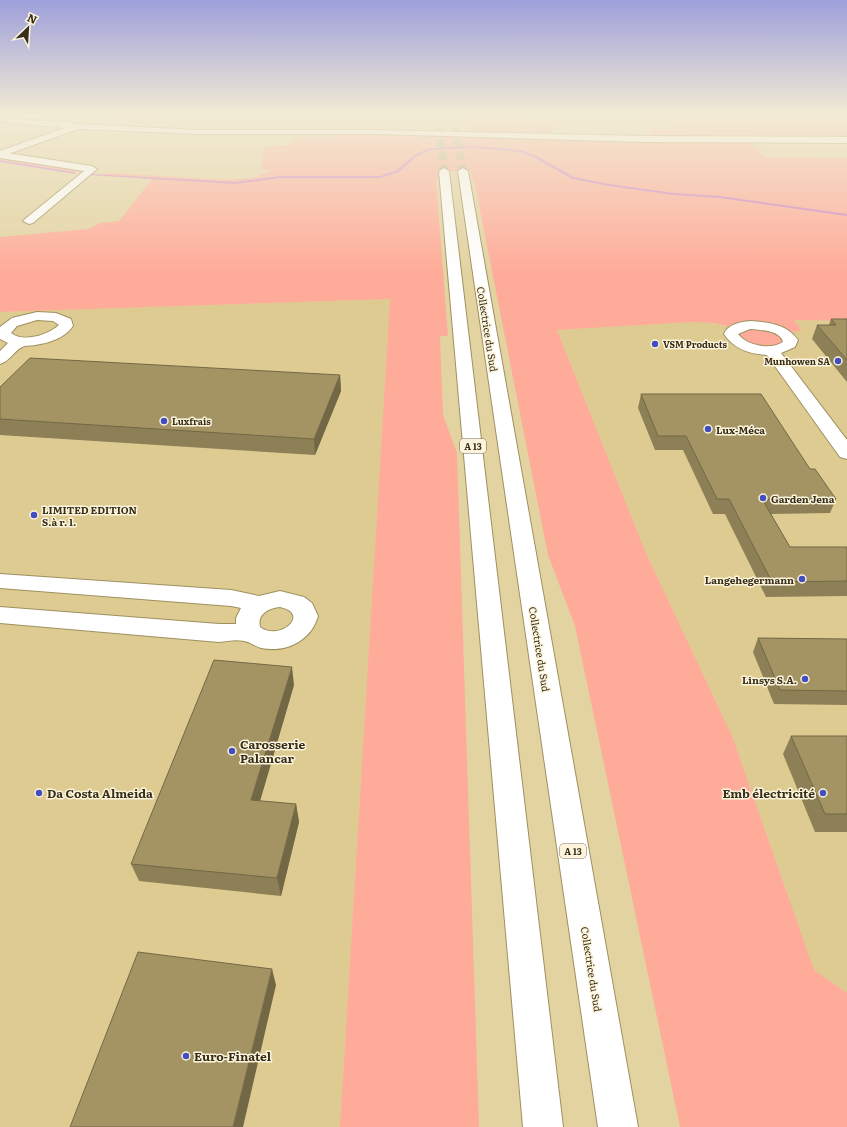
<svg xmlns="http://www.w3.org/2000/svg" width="847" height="1127" viewBox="0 0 847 1127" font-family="Literata,serif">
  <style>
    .built { fill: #decb91 }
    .green { fill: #ffab99 }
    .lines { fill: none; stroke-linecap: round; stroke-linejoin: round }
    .stream { fill: #d082c5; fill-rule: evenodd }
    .motorway-tunnel { stroke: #c0b286; stroke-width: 8; stroke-dasharray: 8 4.5; stroke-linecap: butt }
    .minor-casing { stroke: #9f9060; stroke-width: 2 }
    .secondary-casing { stroke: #9f9060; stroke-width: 2 }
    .motorway-casing { stroke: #9f9060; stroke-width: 2 }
    .minor { fill: #fff; fill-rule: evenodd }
    .secondary { fill: #fff; fill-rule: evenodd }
    .motorway { fill: #fff; fill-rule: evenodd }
    .wall { fill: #8d7f56 }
    .shaded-wall { fill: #736846 }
    .building { fill: #a49464; stroke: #736846 }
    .poi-dot { fill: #404ec2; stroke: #fdf4db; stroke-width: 1.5 }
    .labels { text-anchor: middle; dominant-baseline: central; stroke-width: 3; stroke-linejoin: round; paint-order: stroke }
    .far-poi-label { font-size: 9px; font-weight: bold; fill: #342e1a; stroke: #fdf4db; text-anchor: start }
    .shield { fill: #fdf4db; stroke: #706954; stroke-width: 1 }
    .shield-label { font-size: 9px; font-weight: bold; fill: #342e1a }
    .street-label { font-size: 10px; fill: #342e1a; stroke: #fdf4db }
    .poi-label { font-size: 10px; font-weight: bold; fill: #342e1a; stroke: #fdf4db; text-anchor: start }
    .near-poi-label { font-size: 12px; font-weight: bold; fill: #342e1a; stroke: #fdf4db; text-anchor: start }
  </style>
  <rect width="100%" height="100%" fill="#e3d3a1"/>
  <path class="built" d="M302 115H356L351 130H297Z
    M390 299 340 1127H0V312Z
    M794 320 847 321V993L814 970 732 736 645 551 557 330 693 322H705L736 328 783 333 802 331Z"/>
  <path class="green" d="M111 115H168L156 119 114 118Z
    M462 115H503L529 117 532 118 531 120 555 121V127L549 134 468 132Z
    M646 115H847V138L651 137V129L670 130 669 124 644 123 645 120 644 118Z
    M366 133 749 141 765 157 847 158V321L794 320 802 331 784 333 788 336 781 349 737 342 735 328 713 323 693 322 557 330 645 551 732 736 814 970 847 993V1127H680L575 626 548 555 474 180H472L471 171H438V180H436L448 336H440L443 415 457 453 479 1127H340L390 299 0 312V237L89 229 100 223 119 221 152 179 103 176 109 173 229 180 259 177 260 174 272 171 261 169 265 146 290 145 297 136 331 137 332 135Z
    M0 158 80 169V171L74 173 0 161Z"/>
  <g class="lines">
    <path class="stream" d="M474 146 521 150 535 155 574 177 609 184 674 193 720 196 847 214V216L720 198 674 195 609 186 572 179 533 157 520 152 474 148 431 150 416 157 399 172 380 178H280L235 184 90 175 92 174 235 182 280 176H380L397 170 414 155 429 148Z
      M0 160 74 172 76 173 74 174 0 162Z"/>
    <path class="motorway-tunnel" d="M438 115 444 171
      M453 115 463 171"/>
    <defs>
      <path id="minor" d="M0 117 51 122 69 121 73 123C64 131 14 123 0 121Z
        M0 152 92 166 97 169 33 223 29 224 23 221 25 219 84 171 0 158Z
        M37 312 56 313 71 319 73 326C65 338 49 343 35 345 31 346 25 345 22 347 14 351 10 361 0 364V351L8 343 0 339V327L12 318ZM37 320 53 321 59 325C48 335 23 343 11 333L17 326Z
        M750 321C768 322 787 324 798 340L795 347 781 353 847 440V459L840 457 767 355C749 354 734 349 724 334 728 324 740 322 750 321ZM750 329C760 330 780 330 783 342 771 350 747 346 738 334Z
        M0 574 231 590 259 596 280 591 304 597 312 603 318 616C311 641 286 653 261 648 255 646 250 642 244 641 237 639 227 641 219 642L0 623V607L219 624H236V618L241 608 231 606 0 588ZM280 607C312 614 279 642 260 627 257 614 269 608 280 607Z"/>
      <path id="secondary" d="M60 124H79L198 130H377L644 136 847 137V143L644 142 377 134H198L78 129 0 157V151L64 128H60Z"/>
      <path id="motorway" d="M444 168 449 171 563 1127H523L439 171Z
        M463 168 468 171 638 1127H598L458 171Z"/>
    </defs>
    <use href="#minor" class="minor-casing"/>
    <use href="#secondary" class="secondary-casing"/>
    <use href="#motorway" class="motorway-casing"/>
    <use href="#minor" class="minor"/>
    <use href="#secondary" class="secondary"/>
    <use href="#motorway" class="motorway"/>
  </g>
  <path class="wall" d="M831 319H847V382L812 339 817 325H829Z
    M340 375 341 391 315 455 0 435V387Z
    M641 394 810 469 836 499 830 513 771 514 790 547H847V596L766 597 725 514H713L683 450H655L638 408Z
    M758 638 847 639V705L774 704 753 652Z
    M294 685 260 801 296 804 299 822 281 896 139 881 131 864Z
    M791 736H847V832H815L783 754Z"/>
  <path class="shaded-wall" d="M340 375 341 391 315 455 314 439Z
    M292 667 294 685 255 818 251 800Z
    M296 804 299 822 281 896 277 878Z
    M272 969 276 985 243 1127H233Z"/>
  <path class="building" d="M831 319H847V360L817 325H836Z
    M30 358 340 375 314 439 0 419V387Z
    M641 394H761L810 469H815L836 499H762L790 547H847V581L772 582 729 499H717L686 436H658Z
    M758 638 847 639V691L780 690Z
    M214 660 292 667 251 800 296 804 277 878 131 864Z
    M791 736H847V814H825Z
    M138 952 272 969 233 1127H70Z"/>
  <linearGradient id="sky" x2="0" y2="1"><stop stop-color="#9ea0da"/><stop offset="0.42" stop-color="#f2ebd5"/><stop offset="1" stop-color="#f2ebd5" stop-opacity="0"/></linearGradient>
  <rect width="847" height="273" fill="url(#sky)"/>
  <g class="poi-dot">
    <circle cx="655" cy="344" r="4"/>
    <circle cx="838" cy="361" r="4"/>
    <circle cx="164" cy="421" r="4"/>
    <circle cx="708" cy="429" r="4"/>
    <circle cx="763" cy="498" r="4"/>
    <circle cx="34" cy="515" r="4"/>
    <circle cx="802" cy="579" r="4"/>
    <circle cx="805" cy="679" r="4"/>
    <circle cx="232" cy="751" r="4"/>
    <circle cx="39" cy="793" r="4"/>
    <circle cx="823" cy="793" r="4"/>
    <circle cx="186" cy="1056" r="4"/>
  </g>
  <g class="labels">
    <g class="far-poi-label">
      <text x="663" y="344">VSM Products</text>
      <text x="830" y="361" text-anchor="end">Munhowen SA</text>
      <text x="172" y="421">Luxfrais</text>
    </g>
    <g class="shield">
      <rect x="460" y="439" width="26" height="14" rx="3"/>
      <rect x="560" y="844" width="26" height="14" rx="3"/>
    </g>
    <g class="shield-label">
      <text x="473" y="446">A 13</text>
      <text x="573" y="851">A 13</text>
    </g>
    <g class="street-label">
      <text transform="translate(488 329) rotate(81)">Collectrice du Sud</text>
      <text transform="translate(540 649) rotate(81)">Collectrice du Sud</text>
      <text transform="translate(592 969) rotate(81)">Collectrice du Sud</text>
    </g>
    <g class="poi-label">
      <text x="716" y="429">Lux-Méca</text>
      <text x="771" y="498">Garden Jena</text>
      <text x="42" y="509">LIMITED EDITION<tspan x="42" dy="12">S.à r. l.</tspan></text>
      <text x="794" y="579" text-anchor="end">Langehegermann</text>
      <text x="797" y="679" text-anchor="end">Linsys S.A.</text>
    </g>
    <g class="near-poi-label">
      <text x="240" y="744">Carosserie<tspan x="240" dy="14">Palancar</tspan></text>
      <text x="47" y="793">Da Costa Almeida</text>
      <text x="815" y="793" text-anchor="end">Emb électricité</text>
      <text x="194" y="1056">Euro-Finatel</text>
    </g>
  </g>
  <g transform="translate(28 28) rotate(25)" stroke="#fdf4db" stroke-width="3" paint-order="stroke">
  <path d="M0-3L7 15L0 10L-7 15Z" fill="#342e1a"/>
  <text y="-6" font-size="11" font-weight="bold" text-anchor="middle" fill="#342e1a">N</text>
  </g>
</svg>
